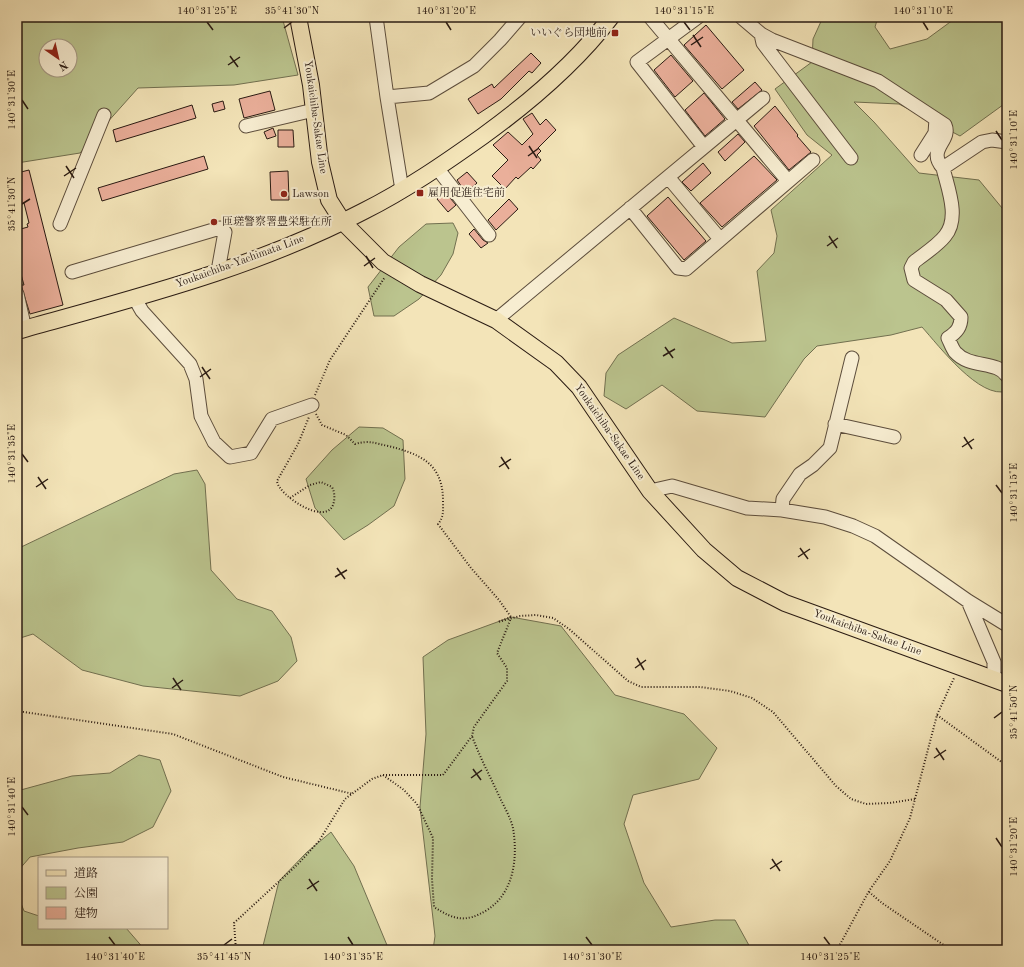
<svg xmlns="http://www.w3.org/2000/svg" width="1024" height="967" viewBox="0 0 1024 967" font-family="'Old Standard TT','Noto Serif JP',serif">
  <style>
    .green { fill: #bbc48e; stroke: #727050; fill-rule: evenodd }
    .building { fill: #eaaf9a; stroke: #2a1b13 }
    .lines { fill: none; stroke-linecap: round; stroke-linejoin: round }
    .minor-casing { stroke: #5c4d3c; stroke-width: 15 }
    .major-casing { stroke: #2a1b13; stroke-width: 18 }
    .path { stroke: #2a1b13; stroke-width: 2; stroke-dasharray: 1 2; stroke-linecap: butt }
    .minor { stroke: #f7edd1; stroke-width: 13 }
    .major { stroke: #f3e4b8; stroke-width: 16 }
    .ticks { fill: none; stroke: #2a1b13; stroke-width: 1.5 }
    .poi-dot { fill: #8f2418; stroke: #f7edd1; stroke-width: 1.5 }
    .labels { text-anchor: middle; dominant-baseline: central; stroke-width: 4; stroke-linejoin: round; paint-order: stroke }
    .poi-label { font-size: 11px; fill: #2a1b13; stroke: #f7edd1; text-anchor: start }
    .street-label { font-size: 11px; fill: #2a1b13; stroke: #f7edd1 }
    .neatline { fill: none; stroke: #2a1b13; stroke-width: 1.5 }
    .ticks-label { font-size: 10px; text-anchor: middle; fill: #2a1b13 }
  </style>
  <rect width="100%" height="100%" fill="#f3e4b8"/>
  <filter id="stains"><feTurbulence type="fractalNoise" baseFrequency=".005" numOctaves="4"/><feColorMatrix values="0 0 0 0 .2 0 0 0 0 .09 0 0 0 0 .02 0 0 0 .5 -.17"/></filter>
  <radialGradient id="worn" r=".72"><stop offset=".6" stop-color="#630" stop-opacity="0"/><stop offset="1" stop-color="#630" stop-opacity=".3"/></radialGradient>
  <path class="green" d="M18 17H282L298 75 234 85 138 88 80 153 17 163V18ZM46 46H70V70H46Z
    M823 17H878L875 27 890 49 927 39 957 17H1007V102L960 136 899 104 854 102 874 122 919 173 979 180 1007 214V391C980 400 939 346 922 327L891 335 817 346 804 359 765 417 697 411 662 385 626 409 604 396 606 373 618 355 674 318 732 343 766 341 757 271 774 253 777 236 771 210 832 155 807 135 775 89 812 62 813 39Z
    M453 223 458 233 453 254 441 275 419 299 394 316H374L368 287 399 247 426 224Z
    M359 427 383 428 403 440 405 479 394 506 368 525 344 540 315 508 306 479 332 450Z
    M197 470 205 484 211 570 237 599 272 611 291 637 297 661 278 681 240 696 143 686 82 670 33 634 17 639V549L174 474Z
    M511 617 561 626 615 695 684 714 717 748 699 779 633 795 624 824 644 883 671 927 715 920H735L751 949 749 950H433L435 936 420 807 426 734 423 657 448 640Z
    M139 755 160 760 171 791 153 827 123 842 78 848 30 857 17 872V791L72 776 110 773Z
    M331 832 354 866 389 950H262L279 881 306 853Z
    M17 893 24 911 39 916V928H126L145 950H17Z"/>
  <path class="building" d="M706 25 744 70 722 89 684 45Z
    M531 53 541 63 532 73 529 71 501 99 478 114 468 99 492 84 494 88Z
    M671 55 693 81 675 97 654 70Z
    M755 82 762 90 738 109 732 102Z
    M270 91 275 110 244 118 239 99Z
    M704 93 725 119 705 136 685 110Z
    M223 101 225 109 214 112 212 104Z
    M192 105 196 118 116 142 113 130Z
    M775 106 798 135 797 136 811 152 789 170 754 126Z
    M532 113 540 125 546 119 556 130 538 148 541 151 537 155 541 160 533 169 531 167 518 179 516 177 505 189 492 176 508 160 493 145 508 132 522 145 533 134 523 119Z
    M273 128 276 136 267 139 264 132Z
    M278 130H293L294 147H278Z
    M738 134 745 142 725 161 718 152Z
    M204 156 208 169 102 201 98 188Z
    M754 156 777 180 722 227 700 203Z
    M703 163 711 173 691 191 682 182Z
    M29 170 63 305 30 314 21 285H24L19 267H17V230L28 227 27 224 29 223 24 203 17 205V173Z
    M288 171 289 200H271L270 172Z
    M467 172 477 183 466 193 457 180Z
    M445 192 456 205 448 212 437 199Z
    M668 197 706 241 684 260 647 216Z
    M509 199 518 209 496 230 488 220Z
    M474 229 483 240 488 243 481 248 469 234Z"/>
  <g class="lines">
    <defs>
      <path id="minor" d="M376 17 387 97 402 190
        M650 17 788 181
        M698 17 637 62 704 147
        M741 17 761 34 772 40 878 81 945 125C952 141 926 149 943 168L982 142 992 140 1007 142
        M761 34 763 43 851 158
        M387 97 429 93 474 66 500 40 520 17
        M246 126 314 110
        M921 155 935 133 936 119
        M437 168 489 235
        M943 168C948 189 960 218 945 236 937 246 924 254 914 262L911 268 914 280 946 300 961 317C961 327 957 332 948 338 950 342 952 348 955 352 970 369 997 360 1007 376
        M668 177 720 239
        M630 208 678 268 686 269 813 160
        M60 224 104 115
        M72 272 220 228 225 232 218 271
        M17 294 25 329
        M134 297 142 311 190 364 196 379 201 416 214 442 230 457 251 453 272 419 312 405
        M496 320 763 98
        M835 424 894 437
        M650 491 672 486 747 508 782 510 825 517 853 526 875 536 968 601 1007 625
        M782 510 783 499 800 474 813 465 830 448 852 358
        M968 601 994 662V679"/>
      <path id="major" d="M298 17 311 85 320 162 329 200 343 222 383 262 420 284 496 320 556 363 579 387 650 491 704 550 737 578 785 603 1007 684
        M17 331C134 298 256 268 364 211 406 190 445 163 483 136 530 102 576 63 611 17"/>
    </defs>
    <use href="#minor" class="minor-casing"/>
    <use href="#major" class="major-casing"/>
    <path class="path" d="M315 395 330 360 385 277
      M316 414 322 425 346 435 355 444C370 440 374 443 388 446 421 454 443 464 443 501 443 510 444 517 438 524L471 568 499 600 511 617
      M290 498 310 485 321 482 332 487C335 493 335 499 333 505 325 526 278 495 277 481L298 444 309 417
      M511 617 498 622 520 616 536 615 553 618 569 629 628 681 641 687H700L730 691 752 698 773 712 836 786 851 799 866 804 890 803 915 799
      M17 711 173 734 283 777 353 794
      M937 715 1007 766
      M383 775 404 790 417 804 433 838 432 879 434 907C454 920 466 923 487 910 514 893 518 858 513 828 511 819 505 808 501 800 491 778 480 758 472 736
      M869 892 882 903 951 950
      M236 950 234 923 299 863 319 841 345 799 372 779 383 775H443L472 736 474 727 507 681V668L497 653 511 618
      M837 950 869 891 890 861 910 818 937 715 954 678"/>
    <use href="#minor" class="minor"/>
    <use href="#major" class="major"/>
  </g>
  <path class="ticks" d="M207 22 213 30M446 22 451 30M684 22 690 30M923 22 928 30M284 28 292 22M693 35 701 47M691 45 703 37M230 56 238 67M228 65 240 57M22 100 28 109M996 131 1002 140M529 146 537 158M528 156 539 148M66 166 74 178M64 176 76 168M22 204 30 199M829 236 837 248M827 246 838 238M366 256 373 268M364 266 375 258M665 347 673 358M663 356 675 349M202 367 210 379M200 377 211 369M964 437 972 449M962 447 974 439M22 454 28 462M501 457 509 469M499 467 511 459M38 477 46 489M996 485 1002 493M36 487 48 479M800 548 808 559M798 557 810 549M337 568 345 579M335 577 347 570M637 658 644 670M635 668 646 660M173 678 181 690M172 688 183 680M994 718 1002 712M936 748 944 760M934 758 946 750M473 769 481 780M471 778 482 770M22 807 28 815M996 838 1002 847M772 859 780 871M770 869 782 861M309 879 317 891M307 889 319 881M109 937 115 945M348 937 353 945M586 937 592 945M824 937 830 945M224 945 232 939"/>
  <g class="poi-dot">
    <rect x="611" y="29" width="8" height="8" rx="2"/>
    <rect x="416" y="189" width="8" height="8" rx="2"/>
    <circle cx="284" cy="194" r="4"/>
    <circle cx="214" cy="222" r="4"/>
  </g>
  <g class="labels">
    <g class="poi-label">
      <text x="607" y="33" text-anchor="end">いいぐら団地前</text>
      <text x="428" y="193">雇用促進住宅前</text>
      <text x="292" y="194">Lawson</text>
      <text x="222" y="222">匝瑳警察署豊栄駐在所</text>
    </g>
    <g class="street-label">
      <text transform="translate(315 117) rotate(82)">Youkaichiba-Sakae Line</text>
      <text transform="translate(240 262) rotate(-20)">Youkaichiba-Yachimata Line</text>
      <text transform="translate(609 432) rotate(55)">Youkaichiba-Sakae Line</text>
      <text transform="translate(867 633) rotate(20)">Youkaichiba-Sakae Line</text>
    </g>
  </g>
  <rect width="1024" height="967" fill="none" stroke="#f3e4b8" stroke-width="44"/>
  <rect x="38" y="857" width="130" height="72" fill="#f7edd1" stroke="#a59985"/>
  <rect x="46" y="870" width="20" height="6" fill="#f3e4b8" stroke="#a59985"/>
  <text x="74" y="877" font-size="12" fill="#2a1b13">道路</text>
  <rect x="46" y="887" width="20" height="12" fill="#bbc48e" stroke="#a59985"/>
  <text x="74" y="897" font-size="12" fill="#2a1b13">公園</text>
  <rect x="46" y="907" width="20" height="12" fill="#eaaf9a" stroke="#a59985"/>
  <text x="74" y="917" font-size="12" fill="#2a1b13">建物</text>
  <g transform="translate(58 58) rotate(146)"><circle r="19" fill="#f7edd1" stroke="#a59985"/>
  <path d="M0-3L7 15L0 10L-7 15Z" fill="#8f2418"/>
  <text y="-6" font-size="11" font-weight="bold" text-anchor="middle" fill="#2a1b13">N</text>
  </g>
  <rect x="22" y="22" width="980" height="923" class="neatline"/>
  <g class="ticks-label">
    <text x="207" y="14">140°31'25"E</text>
    <text x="292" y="14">35°41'30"N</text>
    <text x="446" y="14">140°31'20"E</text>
    <text x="684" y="14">140°31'15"E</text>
    <text x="923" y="14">140°31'10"E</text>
    <text transform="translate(11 100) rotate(-90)" y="4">140°31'30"E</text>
    <text transform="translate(1013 140) rotate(-90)" y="4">140°31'10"E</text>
    <text transform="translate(11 204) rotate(-90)" y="4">35°41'30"N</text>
    <text transform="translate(11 454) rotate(-90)" y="4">140°31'35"E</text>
    <text transform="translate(1013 493) rotate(-90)" y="4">140°31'15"E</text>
    <text transform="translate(1013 712) rotate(-90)" y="4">35°41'50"N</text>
    <text transform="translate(11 807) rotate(-90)" y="4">140°31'40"E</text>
    <text transform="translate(1013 847) rotate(-90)" y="4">140°31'20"E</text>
    <text x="115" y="960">140°31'40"E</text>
    <text x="224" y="960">35°41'45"N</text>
    <text x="353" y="960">140°31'35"E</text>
    <text x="592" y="960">140°31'30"E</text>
    <text x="830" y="960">140°31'25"E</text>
  </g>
  <rect width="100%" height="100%" filter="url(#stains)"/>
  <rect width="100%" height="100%" fill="url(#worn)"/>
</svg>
